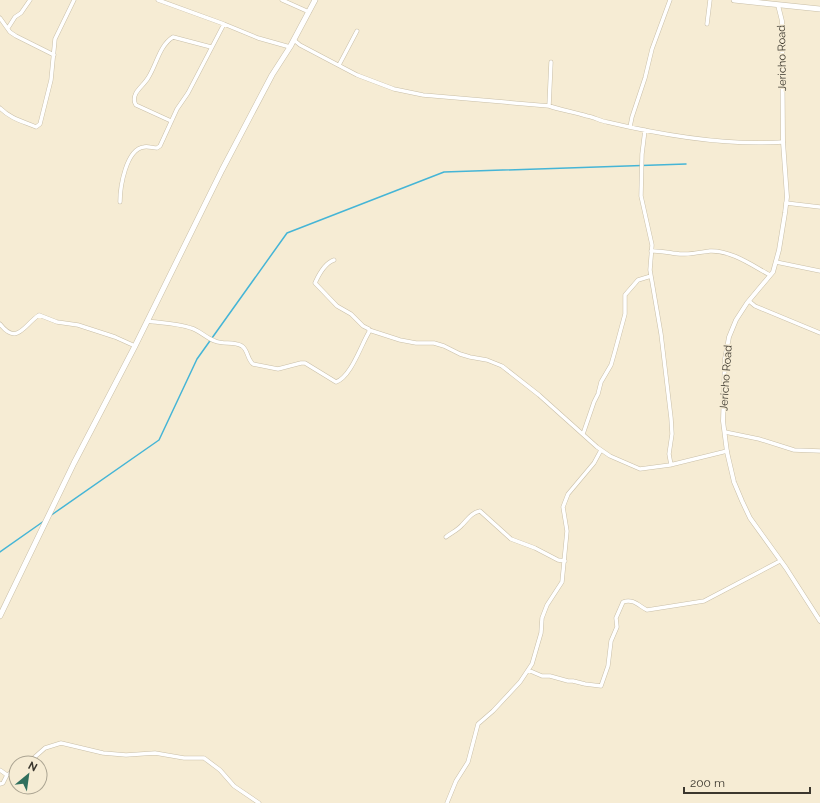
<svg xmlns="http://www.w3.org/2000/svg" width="820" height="803" viewBox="0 0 820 803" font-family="Raleway,sans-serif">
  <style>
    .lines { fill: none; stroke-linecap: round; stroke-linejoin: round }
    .stream { stroke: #45b5d6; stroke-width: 1.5 }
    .minor-casing { stroke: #c9bfa8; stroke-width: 4.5 }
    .tertiary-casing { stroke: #c9bfa8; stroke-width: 5 }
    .secondary-casing { stroke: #c9bfa8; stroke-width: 6 }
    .minor { stroke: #fff; stroke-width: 3.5 }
    .tertiary { stroke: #fff; stroke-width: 4 }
    .secondary { stroke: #fff; stroke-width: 5 }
    .labels { text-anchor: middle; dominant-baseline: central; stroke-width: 3; stroke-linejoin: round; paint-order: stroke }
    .street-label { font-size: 11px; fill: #3b372e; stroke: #f6ecd4 }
  </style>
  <rect width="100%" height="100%" fill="#f6ecd4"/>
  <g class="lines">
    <path class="stream" d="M50 516 159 440 197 359 287 233 444 172 686 164
      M0 552 44 521"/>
    <defs>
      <path id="minor" d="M158 0 224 24 258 38 290 47
        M282 0 309 12
        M0 18 10 32 16 36 54 55
        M707 24 710 0
        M8 28 15 17 21 13 30 0
        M294 40 300 45 357 75 394 89 423 95 549 106C561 110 574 112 587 116 594 117 600 121 607 122 662 135 727 146 783 142
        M339 65 357 31
        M549 106 551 62
        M0 108C11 119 22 121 36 127L40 124 51 80 55 39 74 0
        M171 121 136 105C134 102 134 97 136 93 139 88 145 83 148 78 157 64 159 46 173 37L211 47
        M630 127 632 117 645 78 652 49 670 0
        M645 130 642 154 641 196 652 245 650 270 661 334 671 418 672 434 669 454 671 465
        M120 202C120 187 126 149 144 147 148 146 153 148 157 148L160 146 177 109 188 93 224 24
        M786 203 820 207
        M651 251C664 250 674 255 685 254 693 254 702 252 710 251 731 250 753 266 770 275
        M776 262 820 271
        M749 301 755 306 820 333
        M147 321C161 323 177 323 191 328 199 330 206 338 215 341 224 345 233 341 242 346 248 350 247 359 253 364L278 369 301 363H305L336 382C351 377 361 345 369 332V329L363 326 351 314 337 306 315 283C319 274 325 263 334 260
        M0 324C17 346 24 325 39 315L57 322 78 325 115 337 135 346
        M369 330 400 340 416 343H434L444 346 460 354 470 357 487 360 502 366 539 395 597 447 610 456 640 469 670 465 727 451
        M725 432 759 439 794 450 820 451
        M583 434 594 402 598 394 601 382 611 365 615 351 625 314V295L638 280 651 276
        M446 537C451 533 458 530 462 525 468 519 471 513 480 511L511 539 535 548 558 560 565 561
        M528 670 542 676H550L568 681H573L585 684 601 686 608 666 611 641 617 627 616 618 623 602C633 598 639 606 647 610L704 601 780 561
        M28 763 45 748 61 743 103 753 126 755 155 753 184 758H204L220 770 234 786 259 803
        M0 770 7 775 16 770
        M0 784 3 783 7 775
        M447 803 456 781 468 762 478 724 493 711 520 682 532 664 541 633 542 618 547 605 562 582 567 531 563 507 568 494 594 463 601 450"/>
      <path id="tertiary" d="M778 5 782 21 783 142 787 197 785 213 779 250 773 272 747 303 736 320 729 337 725 359 723 421 727 452 734 482 742 501 750 518 786 568 820 621"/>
      <path id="secondary" d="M734 0 820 9
        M0 616 74 463 135 346 222 170 272 75 290 47 315 0"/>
    </defs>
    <use href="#minor" class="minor-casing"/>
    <use href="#tertiary" class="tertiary-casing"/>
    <use href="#secondary" class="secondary-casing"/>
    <use href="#minor" class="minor"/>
    <use href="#tertiary" class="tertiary"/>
    <use href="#secondary" class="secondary"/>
  </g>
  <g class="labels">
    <g class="street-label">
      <text transform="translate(782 58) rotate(-91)">Jericho Road</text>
      <text transform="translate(726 378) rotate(-86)">Jericho Road</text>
    </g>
  </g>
  <g transform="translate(28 775) rotate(29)"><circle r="19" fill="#f6ecd4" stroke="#aba492"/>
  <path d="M0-3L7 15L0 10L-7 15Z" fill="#306f5d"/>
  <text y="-6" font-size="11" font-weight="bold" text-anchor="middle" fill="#3b372e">N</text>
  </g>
  <path d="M684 787v6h126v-6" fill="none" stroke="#3b372e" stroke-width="2"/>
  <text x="690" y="787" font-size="12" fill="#3b372e" stroke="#f6ecd4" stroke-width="3" paint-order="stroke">200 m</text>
</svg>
